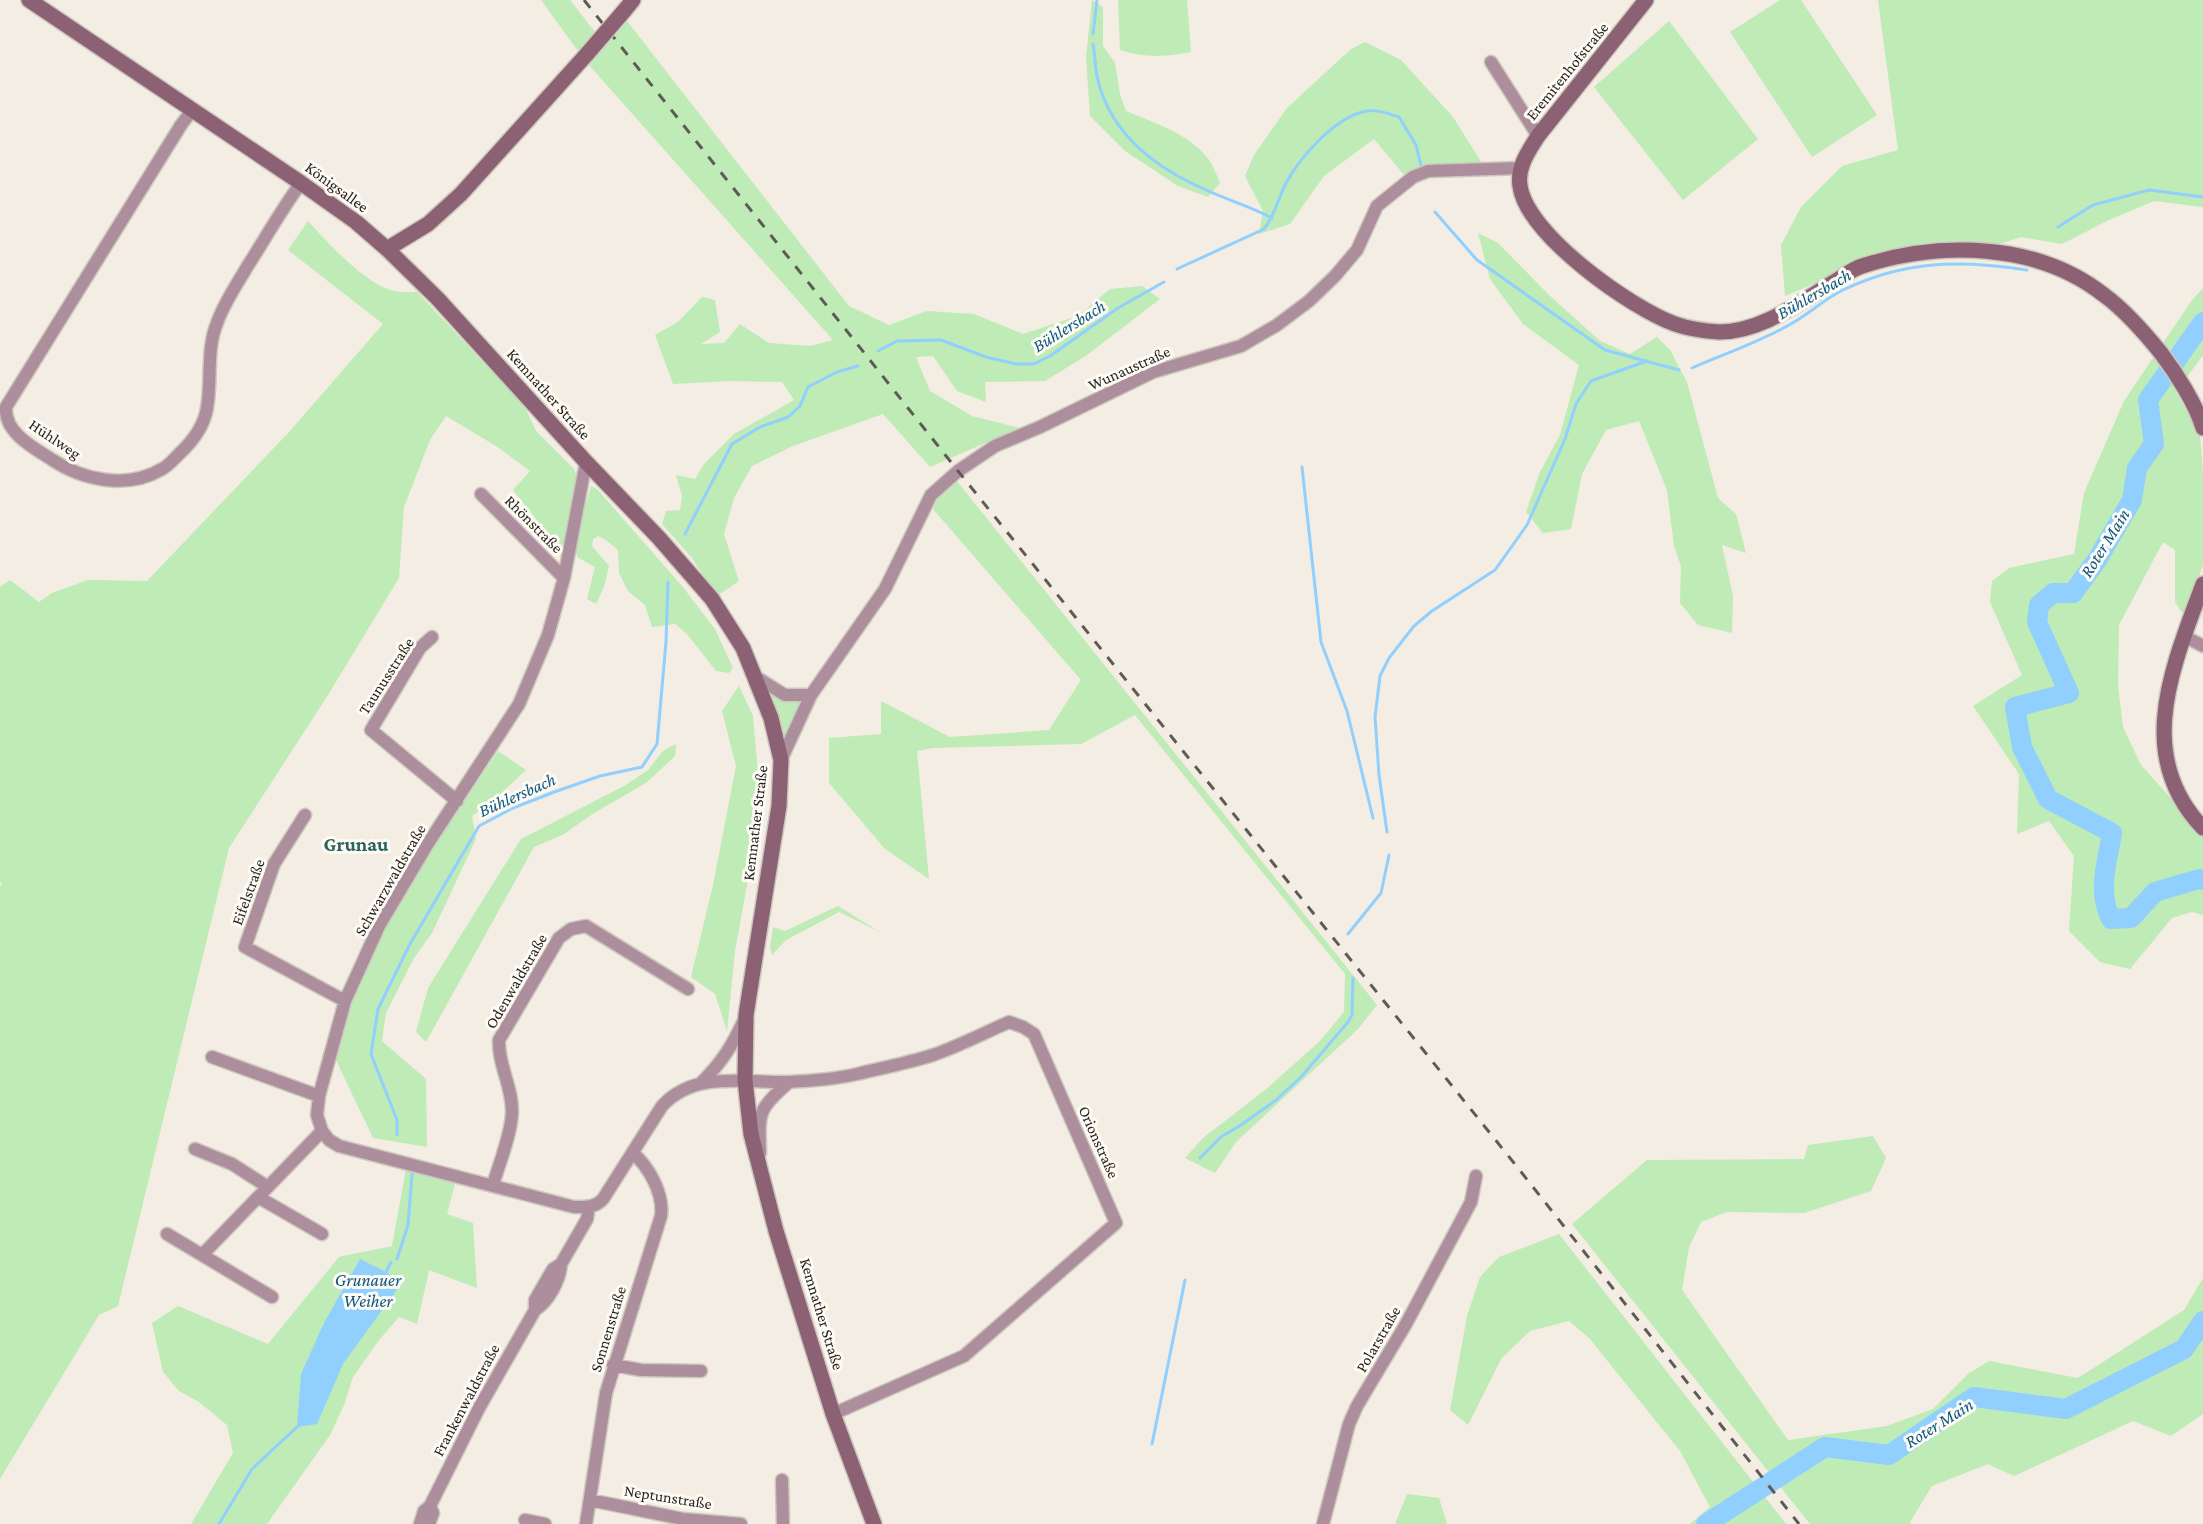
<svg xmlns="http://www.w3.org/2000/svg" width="2203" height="1524" viewBox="0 0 2203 1524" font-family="'Crimson Pro',serif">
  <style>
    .green { fill: #beebb6 }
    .water { fill: #91d0fe }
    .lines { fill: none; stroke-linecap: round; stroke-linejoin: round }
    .stream { stroke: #91d0fe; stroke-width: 3 }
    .river { stroke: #91d0fe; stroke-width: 20 }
    .street-casing { stroke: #cdc8bf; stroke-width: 15 }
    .secondary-casing { stroke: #cdc8bf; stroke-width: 18 }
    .street { stroke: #ad8e9c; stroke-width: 12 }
    .secondary { stroke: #8c6174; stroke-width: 15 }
    .rail { stroke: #5e5b55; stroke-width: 3; stroke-dasharray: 10 10; stroke-linecap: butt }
    .secondary-bridge-casing { stroke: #cdc8bf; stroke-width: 18; stroke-linecap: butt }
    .secondary-bridge { stroke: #8c6174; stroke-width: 15 }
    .labels { text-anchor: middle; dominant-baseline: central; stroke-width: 6; stroke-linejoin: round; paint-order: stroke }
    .street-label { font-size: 16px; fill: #211f1b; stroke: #fefbf5 }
    .water-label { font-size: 18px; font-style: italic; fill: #0c5782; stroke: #fefbf5 }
    .quarter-label { font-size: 20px; font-weight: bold; fill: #29625e; stroke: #fefbf5 }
  </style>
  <rect width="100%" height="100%" fill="#f3ede3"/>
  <path class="green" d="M541 0H570L595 32 578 51Z
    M1092 0 1103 7V46L1115 63 1120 94 1126 111C1155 123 1192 135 1210 161 1214 168 1217 176 1220 183L1208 197 1178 186 1125 151 1090 116 1086 57Z
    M1118 0H1187L1191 52C1166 57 1145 58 1120 50Z
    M1780 0H1801L1877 115 1812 157 1730 32Z
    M1878 0H2203V207L2154 201 2109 220 2062 244 2021 237 1996 245H1950L1860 264 1785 296 1781 245 1801 207 1842 166 1898 150Z
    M627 21 849 306 889 325 927 311 974 314 1023 334 1078 316 1110 289 1142 286 1160 299 1087 355 1045 381 985 382 986 402 957 391 933 356 916 357 930 391 972 416 1020 428 930 467 883 414 793 446 752 466 734 498 724 534 739 581 717 596 692 558 662 524 666 511 680 510 682 496 676 475 695 479 704 464 734 434 794 400 782 382 728 381 673 384 655 335 678 322 702 297 715 300 720 332 701 344 724 343 740 324 769 343 810 346 833 340 589 65Z
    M1669 21 1758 139 1683 200 1594 87Z
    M1365 42 1401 60 1453 117 1485 168 1406 177 1374 139 1324 176 1290 224 1259 234 1263 211 1245 176 1254 155 1287 108 1351 49Z
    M308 221C327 242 366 285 394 291 401 293 410 292 417 292L524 405 536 431 574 469 578 479 566 537 560 549 513 490 530 471 496 446 446 416 430 440 404 507 399 578 328 695 229 848 118 1306 99 1315 0 1479V886L2 885 0 881V587L10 580 39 602 52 593 88 580 147 581 290 431 383 324 288 250Z
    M1478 233 1498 243 1549 295 1600 341 1630 354 1657 337 1670 350 1687 382 1718 498 1736 514 1746 553 1722 545 1733 596 1732 633 1698 625 1680 603 1681 566 1674 546 1667 490 1639 421 1606 430 1582 474 1571 529 1543 533 1526 512 1540 472 1560 435 1579 365 1523 324 1490 279Z
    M2203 288V355L2176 392 2200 435 2203 472V565L2189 604 2183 614 2175 602V550L2163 542 2119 625 2118 686 2123 727 2141 765 2203 834V915L2192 912 2172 918 2130 969 2100 962 2069 931 2074 856 2049 821 2017 834 2019 774 1973 706 2022 675 1990 602 1992 581 2009 568 2074 554 2084 493 2124 401 2192 300Z
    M956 480 1377 1005 1358 1029 1236 1142 1215 1173 1185 1158 1203 1138 1265 1090 1319 1042 1344 1012 1345 974 1135 715 1081 744 933 748 917 751 929 879 885 849 829 783V738L881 734V701L950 737 1049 730 1081 680 933 509 940 493Z
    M591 486 597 489 682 586 715 629 733 668 729 673 716 671 687 634 675 624 652 627 645 605 628 591 619 573 618 550 606 540 598 536 593 539 592 546 609 566 604 587 596 604 587 599 595 567 577 557 575 541Z
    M739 686 753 716 761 808 735 951 727 1031 715 994 691 977 713 885 736 766 722 711Z
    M770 688 806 697 785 740 782 737Z
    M676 744 675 756 646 783 594 813 564 834 534 847 426 1042 416 1032 428 988 521 839 624 786 648 770 663 751Z
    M498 751 526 770 495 799 472 816 476 839 432 933 414 958 386 1013 382 1041 426 1079 427 1147 373 1138 335 1058C340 1039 344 1019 351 1001 386 911 445 831 498 751Z
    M838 906 880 932 839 912 786 940 772 955 770 947 773 927 785 931Z
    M1873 1136 1886 1158 1871 1191 1804 1213 1727 1212 1701 1222 1689 1247 1682 1290 1788 1440 1887 1426 1933 1409 1968 1374 1989 1361 2078 1378 2184 1310 2203 1278V1414L2171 1436 2133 1421 2014 1476 1988 1464 1932 1486 1910 1522 1911 1524H1810L1572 1224 1647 1160 1804 1159 1808 1145Z
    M406 1169 456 1180 447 1214 473 1223 477 1288 429 1270 417 1324 399 1317 379 1340 353 1377 344 1405 330 1435 267 1524H191L233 1453 227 1425 199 1402 179 1391 163 1372 152 1323 178 1306 268 1344 339 1257 392 1246Z
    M1559 1234 1786 1524H1690L1710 1507 1680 1451 1589 1338 1569 1321 1530 1331 1501 1359 1468 1425 1450 1410 1467 1316 1480 1277 1499 1257Z
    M1407 1494 1439 1498 1447 1524H1395Z"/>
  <path class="water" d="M360 1259 386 1272 401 1284 343 1364 317 1424 297 1427 301 1374 324 1323Z"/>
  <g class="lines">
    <path class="stream" d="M1093 34 1097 0
      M1093 44C1095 54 1095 66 1097 76 1109 133 1154 167 1204 189 1227 200 1250 206 1272 218
      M1435 212 1477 260 1605 350 1679 370
      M2058 227 2093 205 2149 190 2203 197
      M1177 269 1264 229C1275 215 1278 199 1286 183 1301 156 1336 116 1367 111 1377 109 1390 114 1399 117L1416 145 1422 170
      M878 351 897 341 941 340 986 357 1016 364H1034L1050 356 1118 308 1164 282
      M1692 368C1724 354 1759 342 1789 325 1808 315 1824 299 1843 290 1906 260 1959 260 2027 270
      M1302 467 1321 642 1347 711 1373 818
      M685 534 732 444 760 427 788 417 800 406 808 387 837 372 858 366
      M1387 832 1379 775 1375 717 1380 676 1389 658 1414 626 1432 611 1495 570 1527 525 1565 439 1576 404 1591 381 1647 361
      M1348 934 1381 893 1389 855
      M397 1135V1120L371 1054 378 1009 410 944 479 826 513 808 557 791 600 776 642 767 657 744 666 642 668 582
      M1200 1158 1221 1137 1241 1125 1276 1100 1301 1077 1348 1022 1352 1015 1353 978
      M397 1259 408 1225 412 1174
      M386 1272 391 1262
      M1152 1444 1185 1280
      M219 1524 252 1469 297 1427"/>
    <path class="river" d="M2203 322 2148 400 2154 444 2137 468 2132 500 2097 560 2073 593H2053L2039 605 2037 622 2069 693 2015 707 2022 747 2048 799 2112 833C2107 863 2097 891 2111 919L2131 918 2155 892 2199 879 2203 880
      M1706 1524 1825 1447 1889 1455 1974 1397 2066 1409 2184 1349 2203 1321"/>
    <defs>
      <path id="street" d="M1491 62 1538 136
        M193 109 181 125 6 407C4 432 32 447 51 459 82 480 127 490 162 469 168 466 174 459 179 454 192 442 204 427 207 408 212 380 206 350 217 323 224 303 236 286 247 267 265 239 281 210 301 183
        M586 462 564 578 548 635 519 704 427 845 379 926 345 1001 319 1096 317 1115 322 1131 329 1140 339 1146 574 1207C585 1207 595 1208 603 1199L662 1106C695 1070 744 1083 788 1082 810 1081 835 1079 857 1074 882 1068 908 1063 933 1055 959 1046 984 1033 1009 1022L1023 1027 1034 1034 1116 1223 964 1356 833 1414
        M481 494 564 578
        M2184 636 2203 646
        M432 637 420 648 371 730 457 801
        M756 677 785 695H811
        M781 760 811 695 885 589 931 495 958 471 995 446 1040 427 1153 372 1241 346 1277 325 1309 301 1335 276 1357 250 1377 206 1413 177 1428 171 1521 168
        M305 815 274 864 245 947 345 1001
        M212 1057 319 1096
        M701 1083C723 1061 732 1046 745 1018
        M195 1149 232 1164 268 1187
        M760 1153C759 1111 757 1111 789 1082
        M493 1185C499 1164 511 1135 512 1113 513 1088 498 1065 499 1040L559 938 571 929 586 926 688 989
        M258 1197 322 1234
        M167 1234 272 1297
        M202 1255 322 1131
        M535 1310C549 1301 560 1280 561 1264
        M613 1365 641 1370 701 1371
        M782 1480 783 1524
        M590 1500 683 1519 741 1524
        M525 1520 545 1524
        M420 1524 424 1511 430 1506 479 1408 535 1310V1300L553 1269 561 1264 587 1219 589 1207
        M429 1524 433 1513 430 1506
        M586 1524 606 1393 661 1216C664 1194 649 1167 633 1153
        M1323 1524 1349 1424 1357 1406 1406 1324 1471 1202 1476 1176"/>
      <path id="secondary" d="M29 0 301 183 356 222 387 249 438 299 586 462 659 538 712 599 743 648 771 718 781 760 779 806 746 1015 745 1080 751 1134 776 1231 833 1414 874 1524
        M1646 0 1538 136C1528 152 1517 167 1520 186 1527 235 1631 308 1675 324 1689 329 1705 331 1719 332 1761 332 1800 302 1834 282 1843 277 1852 269 1862 266 1940 241 2037 242 2104 295 2126 311 2144 332 2161 353 2176 373 2196 404 2203 428
        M624 11 633 0
        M387 249 428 224 461 194 587 54
        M2203 584C2173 666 2133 755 2203 828"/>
    </defs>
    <use href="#street" class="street-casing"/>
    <use href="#secondary" class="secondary-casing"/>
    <use href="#street" class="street"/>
    <use href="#secondary" class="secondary"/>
    <path class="rail" d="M584 0 958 471 1514 1163 1799 1524"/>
    <defs>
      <path id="secondary-bridge" d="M587 54 624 11"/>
    </defs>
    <use href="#secondary-bridge" class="secondary-bridge-casing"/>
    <use href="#secondary-bridge" class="secondary-bridge"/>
  </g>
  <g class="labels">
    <g class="street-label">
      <text transform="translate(1567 71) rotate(-51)">Eremitenhofstraße</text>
      <text transform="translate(337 187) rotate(36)">Königsallee</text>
      <text transform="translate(1129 368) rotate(-24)">Wunaustraße</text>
      <text transform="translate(549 394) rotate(48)">Kemnather Straße</text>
      <text transform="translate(55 439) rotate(34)">Hühlweg</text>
      <text transform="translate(534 524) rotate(45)">Rhönstraße</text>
      <text transform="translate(386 676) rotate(-57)">Taunusstraße</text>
      <text transform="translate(755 823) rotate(-83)">Kemnather Straße</text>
      <text transform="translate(390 880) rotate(-60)">Schwarzwaldstraße</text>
      <text transform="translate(248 892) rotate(-70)">Eifelstraße</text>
      <text transform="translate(516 981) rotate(-60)">Odenwaldstraße</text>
      <text transform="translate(1099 1142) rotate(66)">Orionstraße</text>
      <text transform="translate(822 1314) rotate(73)">Kemnather Straße</text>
      <text transform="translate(608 1329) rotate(-73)">Sonnenstraße</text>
      <text transform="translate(1378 1339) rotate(-60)">Polarstraße</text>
      <text transform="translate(466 1400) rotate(-62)">Frankenwaldstraße</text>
      <text transform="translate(668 1497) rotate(9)">Neptunstraße</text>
    </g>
    <g class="water-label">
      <text transform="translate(1814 294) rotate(-30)">Bühlersbach</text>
      <text transform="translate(1069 326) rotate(-32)">Bühlersbach</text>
      <text transform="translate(2105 543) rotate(-58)">Roter Main</text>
      <text transform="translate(517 795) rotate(-24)">Bühlersbach</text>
      <text x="368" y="1280">Grunauer<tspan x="368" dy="21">Weiher</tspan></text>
      <text transform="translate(1939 1423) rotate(-32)">Roter Main</text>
    </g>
    <g class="quarter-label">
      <text x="356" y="844">Grunau</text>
    </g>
  </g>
</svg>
